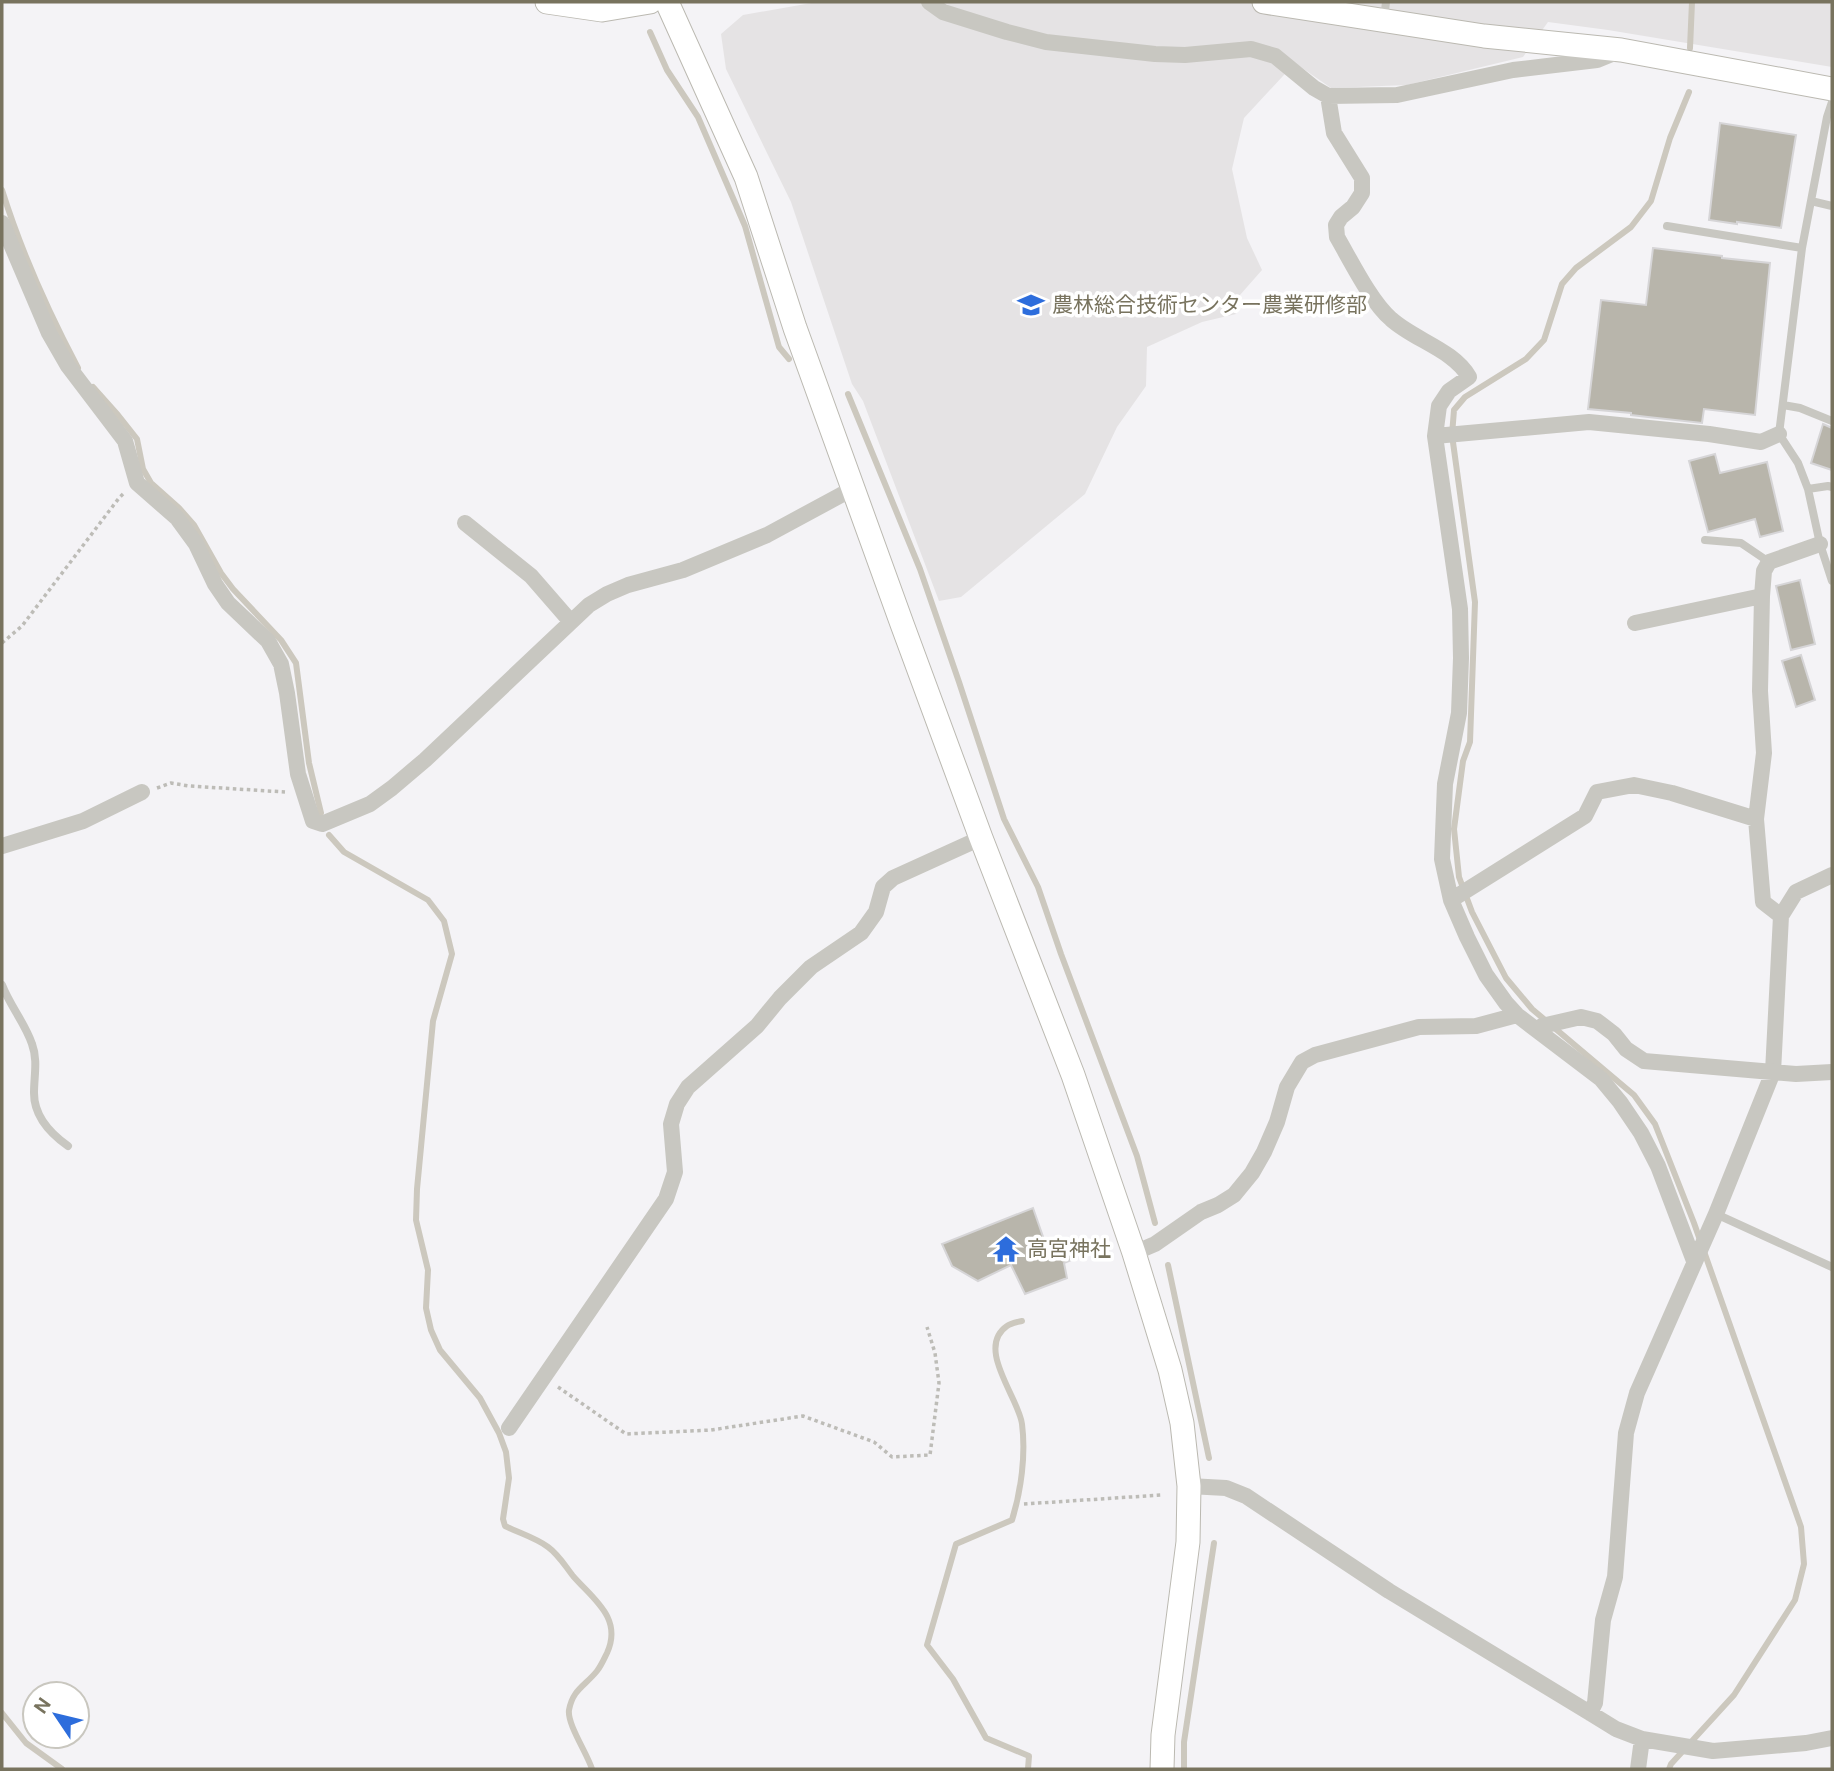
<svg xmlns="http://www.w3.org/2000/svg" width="1834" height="1771" viewBox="0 0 1834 1771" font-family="'DM Sans','Noto Sans JP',sans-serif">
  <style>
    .built { fill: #e5e3e4 }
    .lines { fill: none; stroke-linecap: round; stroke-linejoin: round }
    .stream { stroke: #ccc8be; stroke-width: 6 }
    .building { fill: #b8b5ab; stroke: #d6d5d7; stroke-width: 2 }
    .secondary-casing { stroke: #bbb9b1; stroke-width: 25 }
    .path { stroke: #bdbcb7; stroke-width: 3.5; stroke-dasharray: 3.5 3.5; stroke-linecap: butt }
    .lane { stroke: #c8c7c1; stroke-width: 8 }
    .street { stroke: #c8c7c1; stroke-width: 16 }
    .secondary { stroke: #fff; stroke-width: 23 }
    .labels { text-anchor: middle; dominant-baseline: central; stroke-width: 7; stroke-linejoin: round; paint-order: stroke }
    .poi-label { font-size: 21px; fill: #78735e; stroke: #fff; text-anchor: start }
  </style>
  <rect width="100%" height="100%" fill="#f4f3f6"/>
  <path class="built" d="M817 2H1832V67L1608 30 1548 22 1523 57 1407 85 1331 88 1295 63 1244 118 1232 169 1247 238 1262 270 1240 295 1236 314 1202 322 1147 347 1146 386 1117 427 1085 494 961 597 939 601 863 401 852 384 791 202 726 69 721 34 743 15Z"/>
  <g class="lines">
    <path class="stream" d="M650 32 667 70 698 117 745 226 779 347 789 359
      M1690 48 1692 2
      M2 190C21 251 48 311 78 368
      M93 387 118 415 137 439 143 469 151 483 179 508 194 525 221 573 233 589 281 640 296 663 309 763 321 813
      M848 394 920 569 959 682 1004 819 1038 887 1061 954 1137 1156 1155 1223
      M329 835 344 852 428 900 444 921 452 954 433 1021 417 1189 416 1220 428 1270 426 1308 431 1330 440 1350 480 1398 499 1433 506 1452 509 1478 503 1519 505 1526C519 1533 536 1538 548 1547 559 1555 565 1566 573 1576 593 1599 623 1618 607 1653 604 1659 601 1666 597 1671 585 1686 573 1689 569 1710 567 1724 587 1753 592 1769
      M1168 1265 1209 1458
      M1022 1321C1017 1322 1011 1323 1007 1326 975 1348 1019 1398 1022 1424 1026 1455 1021 1491 1012 1520L956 1544 927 1645 953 1679 986 1738 1029 1756 1028 1769
      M2 1713 26 1743 62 1769
      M1184 1769V1742L1214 1543
      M1669 1769 1671 1764 1734 1695 1795 1600 1804 1564 1801 1527 1694 1223 1655 1124 1634 1095 1532 1009 1506 978 1472 912 1459 877 1454 829 1463 761 1470 742 1475 602 1452 435 1454 410 1465 397 1526 359 1544 340 1562 284 1576 268 1631 227 1651 201 1670 138 1689 92"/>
  </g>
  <path class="building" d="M1720 123 1796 135 1781 228 1737 222V224L1709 220Z
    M1653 248 1722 256V258L1770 263 1755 415 1704 409 1702 423 1648 417 1631 415V413L1588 409 1601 300 1646 305Z
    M1823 424 1832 428V470L1811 463Z
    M1715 454 1720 473 1767 462 1783 531 1760 537 1755 519 1708 532 1689 461Z
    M1800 580 1815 644 1791 650 1776 586Z
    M1801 655 1815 700 1796 707 1782 661Z
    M1033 1208 1047 1248 1065 1239 1076 1258 1064 1263 1067 1278 1025 1294 1011 1265 978 1281 952 1266 942 1244Z"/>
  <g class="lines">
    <defs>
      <path id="secondary" d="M547 2 602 10 650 2
        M667 2 746 177 795 328 902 624 981 838 1073 1075 1134 1253 1170 1370 1182 1423 1189 1486 1188 1542 1163 1735 1162 1769
        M1264 2 1484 36 1621 50 1832 89"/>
    </defs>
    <use href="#secondary" class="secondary-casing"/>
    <path class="path" d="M2 643 22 626 119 498 124 493
      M157 788 171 783 189 786 285 792
      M558 1387 626 1434 711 1430 803 1416 874 1442 892 1457 930 1455 939 1383 935 1353 927 1327
      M1024 1504 1161 1495"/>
    <path class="lane" d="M1384 19 1386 2
      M1832 102 1827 117 1802 248 1779 434 1798 463 1808 489 1820 544 1832 581
      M1811 201 1832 206
      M1667 226 1802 248
      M1783 405 1800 408 1832 421
      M1808 489 1828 486 1832 487
      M1705 540 1741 543 1769 562
      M2 985C10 1006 25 1023 32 1044 38 1060 34 1076 34 1093 34 1116 51 1134 68 1146
      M1716 1214 1832 1267"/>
    <path class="street" d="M929 2 943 12 1007 32 1046 42 1155 54 1185 55 1251 49 1275 56 1314 88 1328 96 1397 95 1513 70 1597 60 1619 51
      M1328 96 1334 133 1362 178V193L1353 207 1341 217 1336 225 1337 237C1351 261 1371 302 1391 319 1414 340 1454 350 1469 377L1449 391 1439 406 1435 436 1460 609 1461 658 1459 713 1445 784 1442 859 1451 900 1467 937 1486 975 1506 1003 1517 1015 1601 1079 1620 1102 1641 1133 1658 1166 1694 1261
      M2 223 49 333 68 366 125 441 137 483 177 518 196 544 215 584 228 603 268 641 281 664 287 693 298 774 313 821 322 824 370 804 392 788 425 760 589 605 607 594 628 585 683 570 767 535 841 495 853 490
      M1435 436 1589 422 1709 434 1761 442 1779 434
      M465 523 531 576 571 622
      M1635 623 1762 596
      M2 846 83 821 142 792
      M1451 900 1585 816 1597 792 1634 785 1672 793 1756 819
      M1781 916 1763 902 1756 819 1764 753 1760 691 1762 596 1764 571 1769 562 1820 544
      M1537 1030 1542 1026 1581 1017 1597 1021 1614 1034 1626 1049 1644 1061 1796 1074 1832 1072
      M1134 1253 1155 1244 1201 1212 1218 1205 1234 1195 1252 1173 1264 1152 1277 1122 1287 1087 1302 1062 1315 1055 1419 1027 1476 1026 1517 1015
      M509 1428 666 1199 675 1172 671 1124 677 1104 688 1087 757 1026 780 998 811 967 861 933 876 912 883 887 893 878 981 838
      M1189 1486 1226 1488 1246 1496 1389 1591 1590 1713 1616 1729 1642 1739 1713 1751 1806 1743 1832 1738
      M1590 1713 1595 1703 1603 1620 1615 1577 1626 1433 1637 1393 1716 1214 1773 1072 1781 916 1796 892 1832 875
      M1638 1769 1642 1739"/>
    <use href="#secondary" class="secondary"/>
  </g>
  <defs>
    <symbol id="university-bare" viewBox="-9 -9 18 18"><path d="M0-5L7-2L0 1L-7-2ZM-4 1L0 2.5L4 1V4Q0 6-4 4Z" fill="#2d6ddc" stroke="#fff" stroke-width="2.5" paint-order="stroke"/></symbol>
    <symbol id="temple-bare" viewBox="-9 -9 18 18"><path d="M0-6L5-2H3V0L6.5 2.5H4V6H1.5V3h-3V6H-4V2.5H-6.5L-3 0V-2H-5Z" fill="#2d6ddc" stroke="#fff" stroke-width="2.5" paint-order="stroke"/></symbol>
  </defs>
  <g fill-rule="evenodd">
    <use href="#university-bare" x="1012" y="286" width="38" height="38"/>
    <use href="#temple-bare" x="987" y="1230" width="38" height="38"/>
  </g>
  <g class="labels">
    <g class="poi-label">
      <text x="1052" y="305">農林総合技術センター農業研修部</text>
      <text x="1027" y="1249">高宮神社</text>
    </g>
  </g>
  <rect width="1834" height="1771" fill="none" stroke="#78735e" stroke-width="7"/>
  <g transform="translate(56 1715) rotate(305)"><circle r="33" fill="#ffffff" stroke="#c9c7bf" stroke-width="2"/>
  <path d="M0-5L12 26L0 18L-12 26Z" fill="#2d6ddc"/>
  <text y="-10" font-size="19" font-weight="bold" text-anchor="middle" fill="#78735e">N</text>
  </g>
</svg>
